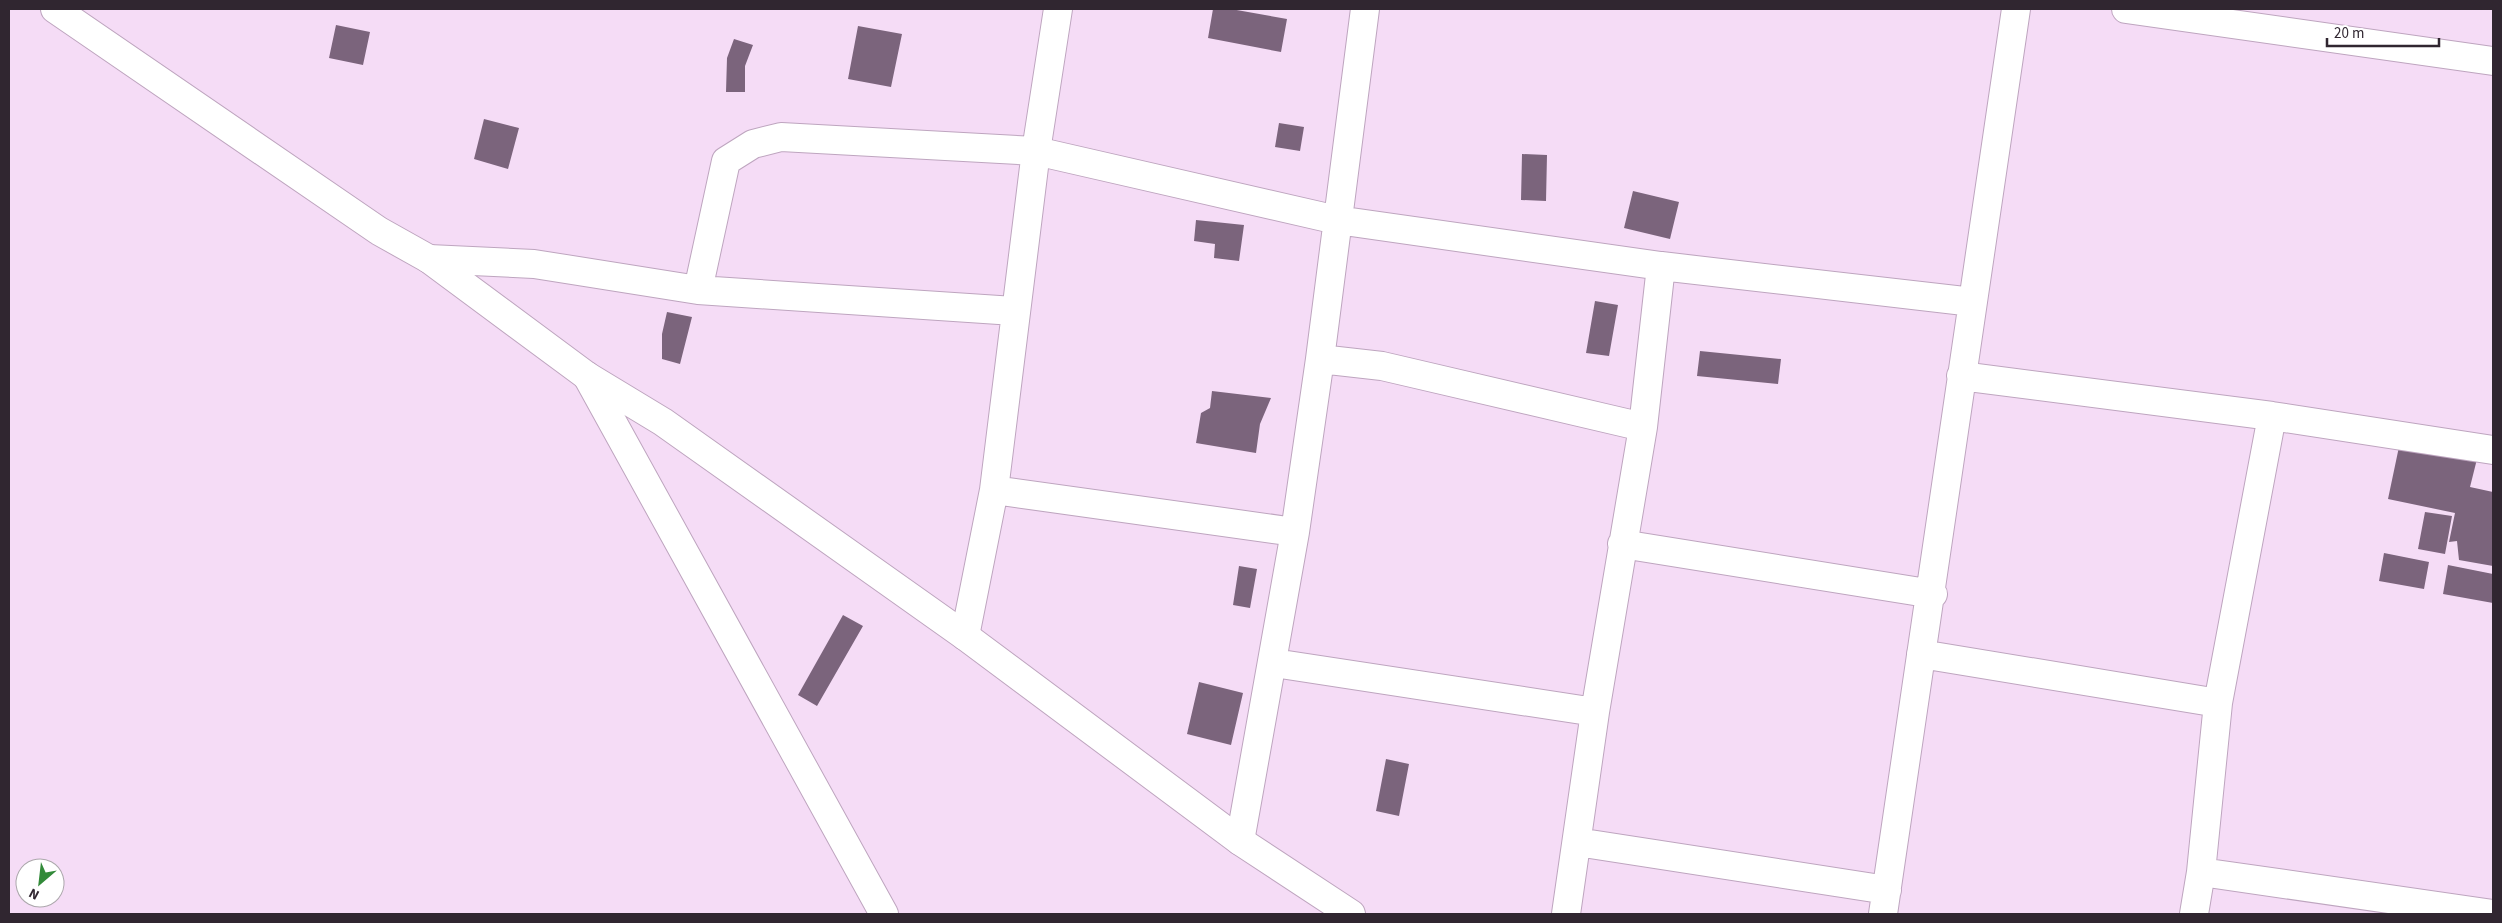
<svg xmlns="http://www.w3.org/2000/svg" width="2502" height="923" viewBox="0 0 2502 923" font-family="'Source Sans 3',sans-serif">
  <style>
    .building { fill: #7b647c }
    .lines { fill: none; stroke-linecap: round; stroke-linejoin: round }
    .minor-casing { stroke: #bea5bf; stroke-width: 30 }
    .tertiary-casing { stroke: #bea5bf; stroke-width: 30 }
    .minor { stroke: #fff; stroke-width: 28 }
    .tertiary { stroke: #fff; stroke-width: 28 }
  </style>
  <rect width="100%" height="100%" fill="#f5dcf6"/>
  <path class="building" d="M1213 9H1231L1287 19 1281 52 1208 38Z
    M336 25 370 32 363 65 329 58Z
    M858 26 902 34 891 87 848 79Z
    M734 39 753 45 745 66V92H726L727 58Z
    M484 119 519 128 508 169 474 159Z
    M1279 123 1304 127 1300 151 1275 147Z
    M1522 154 1547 155 1546 201 1521 200Z
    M1633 191 1679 202 1670 239 1624 228Z
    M1196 220 1244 225 1239 261 1214 258 1215 244 1194 241Z
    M1595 301 1618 305 1609 356 1586 353Z
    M667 312 692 317 680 364 662 359V334Z
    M1700 351 1781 359 1778 384 1697 376Z
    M1212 391 1271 398 1260 424 1256 453 1196 443 1201 413 1210 408Z
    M2400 442 2477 459 2470 487 2493 492V566L2459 560 2457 541 2449 542 2455 513 2388 499Z
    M2425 512 2452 516 2445 554 2418 549Z
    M2384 553 2429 562 2424 589 2379 581Z
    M2448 565 2493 574V603L2443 594Z
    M1239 566 1257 569 1250 608 1233 605Z
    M843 615 863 626 817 706 798 695Z
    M1199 682 1243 693 1231 745 1187 734Z
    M1386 759 1409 764 1399 816 1376 811Z"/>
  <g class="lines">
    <defs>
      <path id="minor" d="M2126 9 2493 61
        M429 259 534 264 698 290 726 161 753 144 781 137 1036 151 1337 220 1661 266 1973 302
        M698 290 1014 311
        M1320 359 1382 366 1643 427
        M587 376 884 914
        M1961 376 2272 416 2493 450
        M994 490 1295 532
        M1622 544 1933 594
        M965 636 994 490 1036 151 1058 9
        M1921 654 2218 703
        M1274 663 1595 712
        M1240 841 1295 532 1320 359 1365 9
        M1577 842 1887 890
        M2201 872 2493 914
        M1566 914 1595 712 1643 427 1661 266
        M1883 914C1929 613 1972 311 2016 9
        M2194 914 2201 872 2218 703 2272 416"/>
      <path id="tertiary" d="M55 9 379 231 429 259 587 376 663 422 965 636 1240 841 1351 914"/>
    </defs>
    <use href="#minor" class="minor-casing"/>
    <use href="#tertiary" class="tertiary-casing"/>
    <use href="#minor" class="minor"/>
    <use href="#tertiary" class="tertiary"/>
  </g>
  <rect width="2502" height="923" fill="none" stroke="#302630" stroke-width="20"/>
  <g transform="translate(40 883) rotate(208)"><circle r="24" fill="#ffffff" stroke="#aca8ac"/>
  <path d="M0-4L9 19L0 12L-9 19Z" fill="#328a39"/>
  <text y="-8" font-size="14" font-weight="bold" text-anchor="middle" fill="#302630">N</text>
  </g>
  <path d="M2327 38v8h112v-8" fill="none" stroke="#302630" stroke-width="2.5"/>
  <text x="2334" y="38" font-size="15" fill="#302630" stroke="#ffffff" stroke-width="4" paint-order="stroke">20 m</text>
</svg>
